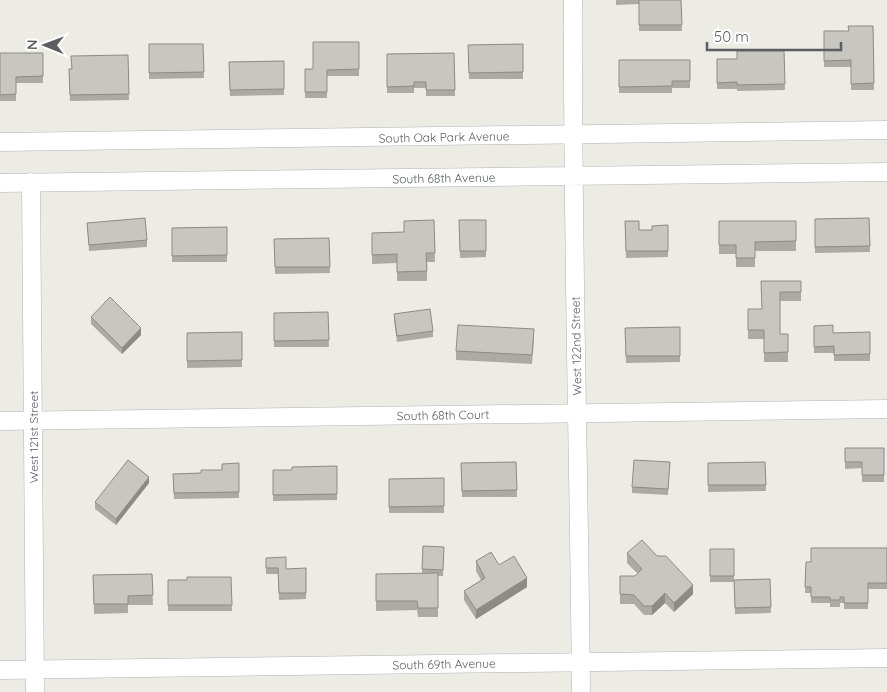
<svg xmlns="http://www.w3.org/2000/svg" width="887" height="692" viewBox="0 0 887 692" font-family="Quicksand,sans-serif">
  <style>
    .lines { fill: none; stroke-linecap: round; stroke-linejoin: round }
    .minor-casing { stroke: #b1b3b7; stroke-width: 19 }
    .minor { stroke: #fff; stroke-width: 18 }
    .wall { fill: #acaaa5 }
    .shaded-wall { fill: #8c8b86 }
    .building { fill: #c8c6c0; stroke: #8c8b86 }
    .labels { text-anchor: middle; dominant-baseline: central; stroke-width: 4.5; stroke-linejoin: round; paint-order: stroke }
    .street-label { font-size: 12px; fill: #5c5e62; stroke: #fff }
  </style>
  <rect width="100%" height="100%" fill="#ecebe4"/>
  <g class="lines">
    <defs>
      <path id="minor" d="M573 0C572 231 579 461 581 692
        M0 142 887 130
        M31 182 35 692
        M0 183 887 172
        M0 421 887 409
        M0 670 887 658"/>
    </defs>
    <use href="#minor" class="minor-casing"/>
    <use href="#minor" class="minor"/>
  </g>
  <path class="wall" d="M616 0H681L682 31H639V4L616 5Z
    M873 26 874 90H851V67H824V31H849Z
    M359 42V76H327V98H305V69H313Z
    M149 44H203L204 78 149 79Z
    M523 44V79H469L468 45Z
    M784 51 785 90 737 91V89H717V59H737Z
    M0 53H43V83H16V101H0Z
    M454 53 455 96H426V88H414V93H387V54Z
    M128 55 129 100 70 101 69 69Z
    M619 60H690V88H672V93H619Z
    M284 61V95L230 96 229 62Z
    M869 218 870 252 815 253V219Z
    M434 220 435 262H427V281H397V263L372 264V233L404 232Z
    M459 220H486V257L460 258Z
    M625 221 639 230H652L668 225V257L626 258Z
    M719 221H796V251H755V267H736V254H719Z
    M87 223 147 240V247L89 251Z
    M227 227V262H172V228Z
    M329 238 330 273 275 274 274 239Z
    M761 281H801V301H780V334H788V362H764V339H748V309H762Z
    M328 312 329 347H274V313Z
    M394 314 433 331V337L397 342 394 321Z
    M91 317 141 335 122 354 91 324Z
    M814 326 833 333 870 332V361H834V353H814Z
    M680 327V362L626 363 625 328Z
    M242 332V367L187 368V333Z
    M534 338 532 364 456 360V351Z
    M845 448H884V482H862V468L845 469Z
    M516 462 517 497H462L461 463Z
    M670 462 668 495 632 493V487Z
    M765 462 766 491 708 492V463Z
    M239 463V498L174 499 173 474 201 473 222 470Z
    M337 466V500L273 501V470H292Z
    M444 478V513H389V479Z
    M149 483 116 525 95 509V502Z
    M423 546 444 547 443 576H438V617H418L417 610 376 611V574H422Z
    M887 548V589H868V609H844V603H840V607H830V603H811V593H805L806 562H811Z
    M710 549H734V582H710Z
    M627 553 693 594 674 612 665 603 652 615H644L634 604H620V576H635L638 574 627 563Z
    M266 558 286 569 306 568V599L279 600 278 574H266Z
    M476 561 499 565 527 587 476 619 464 600V591L481 580 476 571Z
    M152 574 153 605H128V613L94 614 93 575Z
    M231 577 232 611H168V580H187Z
    M770 579 771 613 735 614 734 580Z"/>
  <path class="shaded-wall" d="M141 328V335L122 354V348Z
    M149 477V483L116 525V519Z
    M527 578V587L476 619V610Z
    M693 585V594L674 612V603Z
    M665 593V603L652 615V606Z"/>
  <path class="building" d="M639 0H681L682 25H639Z
    M848 26H873L874 83 851 84V60L824 61V31H849Z
    M313 42H359V69L327 70V92H305V69H313Z
    M149 44H203L204 72 149 73Z
    M523 44V72L469 73 468 45Z
    M737 51H784L785 84 737 85V82L717 83V59H737Z
    M0 53H43V76L16 77V94L0 95Z
    M454 53 455 90H426V82H414V86L387 87V54Z
    M128 55 129 94 70 95 69 69H72L71 56Z
    M619 60H690V81H672V86L619 87Z
    M284 61V89L230 90 229 62Z
    M145 218 147 240 89 245 87 223Z
    M869 218 870 246 815 247V219Z
    M434 220 435 253H426L427 271 397 272V254L372 255V233L404 232V221Z
    M459 220H486V251H460Z
    M625 221H639V230H652V226L668 225V251H626Z
    M719 221H796V241L755 242V258H736V245H719Z
    M227 227V255L172 256V228Z
    M329 238 330 267H275L274 239Z
    M761 281H801V292H780V334H788V352L764 353V330H748V309H762Z
    M110 297 141 328 122 348 91 317Z
    M430 309 433 331 397 336 394 314Z
    M328 312 329 340 274 341V313Z
    M458 325 534 329 532 355 456 351Z
    M833 325V333L870 332V354L834 355V346L814 347V326Z
    M680 327V356H626L625 328Z
    M242 332V360L187 361V333Z
    M845 448H884V475H862V462H845Z
    M128 460 149 477 116 519 95 502Z
    M634 460 670 462 668 489 632 487Z
    M516 462 517 490 462 491 461 463Z
    M765 462 766 485H708V463Z
    M239 463V492L174 493 173 474 201 473V470H222V464Z
    M337 466V494L273 495V470H292V467Z
    M444 478V506L389 507V479Z
    M642 540 657 556H666L693 585 674 603 665 593 652 606H644L634 595 620 594V576H635L642 569 627 553Z
    M423 546 444 547 443 570 422 569Z
    M811 548H887V583H868V603H844V597H840V600H830V597H811V587H805L806 562H811Z
    M710 549H734V576H710Z
    M491 552 499 565 514 556 527 578 476 610 464 591 485 578 476 561Z
    M286 557V569L306 568V593H279L278 568H266V558Z
    M438 573V608H418L417 601H376V574Z
    M152 574 153 595 128 596V604H94L93 575Z
    M187 577H231L232 605H168V580H187Z
    M770 579 771 607 735 608 734 580Z"/>
  <g class="labels">
    <g class="street-label">
      <text transform="translate(444 137) rotate(-1)">South Oak Park Avenue</text>
      <text transform="translate(444 178) rotate(-1)">South 68th Avenue</text>
      <text transform="translate(576 346) rotate(-91)">West 122nd Street</text>
      <text transform="translate(443 415) rotate(-1)">South 68th Court</text>
      <text transform="translate(33 437) rotate(-90)">West 121st Street</text>
      <text transform="translate(444 664) rotate(-1)">South 69th Avenue</text>
    </g>
  </g>
  <g transform="translate(45 45) rotate(271)" stroke="#ffffff" stroke-width="4" paint-order="stroke">
  <path d="M0-4L9 19L0 12L-9 19Z" fill="#5c5e62"/>
  <text y="-8" font-size="14" font-weight="bold" text-anchor="middle" fill="#5c5e62">N</text>
  </g>
  <path d="M707 42v8h134v-8" fill="none" stroke="#5c5e62" stroke-width="2.5"/>
  <text x="714" y="42" font-size="15" fill="#5c5e62" stroke="#ffffff" stroke-width="4" paint-order="stroke">50 m</text>
</svg>
